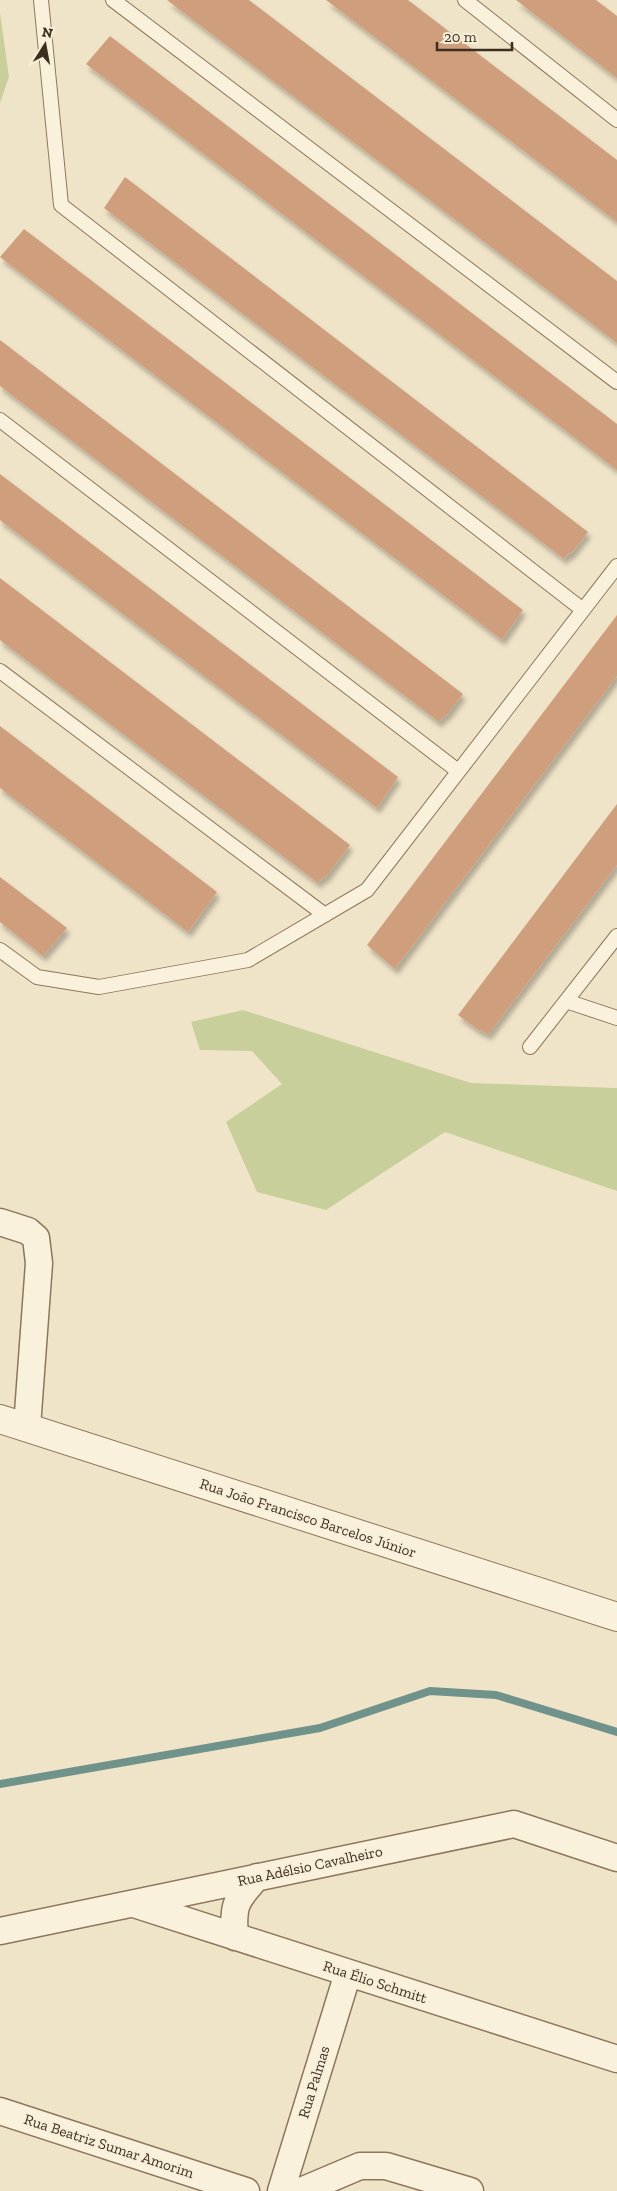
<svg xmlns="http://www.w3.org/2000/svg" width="617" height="2191" viewBox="0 0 617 2191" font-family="'Zilla Slab',serif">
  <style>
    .green { fill: #c9cf9b }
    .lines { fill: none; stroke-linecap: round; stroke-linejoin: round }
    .stream { stroke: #6f938a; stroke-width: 8 }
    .building { fill: #cf9f7d; filter: url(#shadow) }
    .service-casing { stroke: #8d765c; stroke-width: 16 }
    .minor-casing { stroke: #8d765c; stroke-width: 29 }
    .tertiary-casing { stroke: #8d765c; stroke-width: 30 }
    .service { stroke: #faf1dc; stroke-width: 14 }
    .minor { stroke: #faf1dc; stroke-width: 26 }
    .tertiary { stroke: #faf1dc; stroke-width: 28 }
    .labels { text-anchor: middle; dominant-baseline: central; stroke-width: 4; stroke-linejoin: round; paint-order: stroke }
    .street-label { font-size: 15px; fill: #3d2e20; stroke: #f7eed8 }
  </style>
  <defs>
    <filter id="shadow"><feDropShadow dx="3" dy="5.5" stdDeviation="2.5" flood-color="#0004"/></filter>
  </defs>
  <rect width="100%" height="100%" fill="#f0e4c8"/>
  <path class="green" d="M0 13 9 77 0 103Z
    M243 1010 471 1083 617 1088V1191L445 1132 326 1210 257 1192 226 1122 282 1084 252 1051 200 1050 191 1022Z"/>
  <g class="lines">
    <path class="stream" d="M0 1784 320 1728 430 1691 496 1695 617 1732"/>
  </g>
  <path class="building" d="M167 0H249L329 61 617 281V343Z
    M326 0H408L617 160V222Z
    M516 0H596L617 16V78Z
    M110 36 617 424V470L86 64Z
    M125 177 588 532 571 554 569 553 564 559 104 208Z
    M24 229 523 610 502 640 0 257Z
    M0 340 463 694 446 716 445 715 439 722 0 386Z
    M0 474 398 777 377 808 0 520Z
    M0 578 350 845 325 878 323 877 318 883 0 640Z
    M617 615V676L395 969 367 945Z
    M0 726 217 892 188 932 0 788Z
    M617 804V865L488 1035 481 1030 480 1031 458 1015Z
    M0 877 67 928 43 956 0 922Z"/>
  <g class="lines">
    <defs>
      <path id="service" d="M41 0 61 205 583 610
        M113 0 617 382
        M465 0 617 120
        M0 420 458 771
        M0 671 325 915
        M0 950 37 977 99 987 248 960 367 890 617 566
        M566 1001 617 1018
        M530 1047 617 936"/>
      <path id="minor" d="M0 1222 28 1231 36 1238 39 1263 27 1427
        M134 1904 617 2059
        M0 1931 514 1824 617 1858
        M235 1937C232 1905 236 1900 257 1877
        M0 2111 246 2191
        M281 2191 348 1973
        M301 2191 360 2166H386L470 2191"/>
      <path id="tertiary" d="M0 1419 617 1617"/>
    </defs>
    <use href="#service" class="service-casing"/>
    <use href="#minor" class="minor-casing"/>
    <use href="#tertiary" class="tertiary-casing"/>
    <use href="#service" class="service"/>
    <use href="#minor" class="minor"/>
    <use href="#tertiary" class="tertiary"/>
  </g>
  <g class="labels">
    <g class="street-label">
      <text transform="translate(308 1518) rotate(18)">Rua João Francisco Barcelos Júnior</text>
      <text transform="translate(310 1866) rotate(-12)">Rua Adélsio Cavalheiro</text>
      <text transform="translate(375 1982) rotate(18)">Rua Élio Schmitt</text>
      <text transform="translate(314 2082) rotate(-73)">Rua Palmas</text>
      <text transform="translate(109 2146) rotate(18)">Rua Beatriz Sumar Amorim</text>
    </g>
  </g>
  <g transform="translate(45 45) rotate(11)" stroke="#f7eed8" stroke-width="4" paint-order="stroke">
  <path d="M0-4L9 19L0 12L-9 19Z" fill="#3d2e20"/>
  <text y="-8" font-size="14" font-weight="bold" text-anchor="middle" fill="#3d2e20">N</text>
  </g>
  <path d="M437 42v8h75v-8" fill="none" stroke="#3d2e20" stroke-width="2.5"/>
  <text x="444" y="42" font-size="15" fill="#3d2e20" stroke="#f7eed8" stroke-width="4" paint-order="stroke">20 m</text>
</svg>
